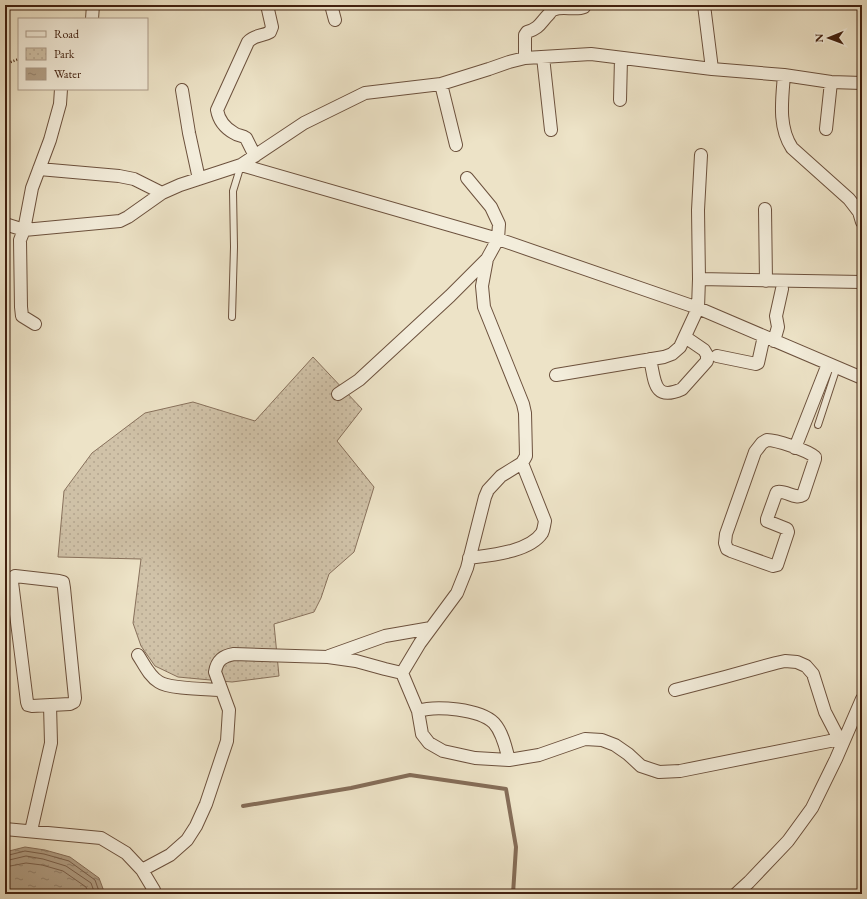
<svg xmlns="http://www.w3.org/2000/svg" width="867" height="899" viewBox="0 0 867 899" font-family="'EB Garamond',serif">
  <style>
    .park { fill: url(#park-dots); stroke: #88715c }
    .water { fill: url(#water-ripples); stroke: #856d58 }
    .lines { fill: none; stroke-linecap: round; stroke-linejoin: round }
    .shore { stroke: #7a604c; stroke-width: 1 }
    .stream { stroke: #856d58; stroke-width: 4 }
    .lane-casing { stroke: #6c513d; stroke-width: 8 }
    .street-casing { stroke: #6c513d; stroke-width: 14 }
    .path { stroke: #41200f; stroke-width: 2.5; stroke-dasharray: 1 2; stroke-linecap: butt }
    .lane { stroke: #f3eddb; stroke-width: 6 }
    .street { stroke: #f3eddb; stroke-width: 12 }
  </style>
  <defs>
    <pattern id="park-dots" width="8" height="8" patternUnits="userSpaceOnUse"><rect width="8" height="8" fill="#d0c2a8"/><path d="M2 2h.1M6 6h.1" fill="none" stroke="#b4a68f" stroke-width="1.8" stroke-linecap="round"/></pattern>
    <pattern id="water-ripples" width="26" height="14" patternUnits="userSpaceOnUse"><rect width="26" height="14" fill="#b3a188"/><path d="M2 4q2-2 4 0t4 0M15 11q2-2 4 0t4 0" fill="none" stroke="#93836e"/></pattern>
  </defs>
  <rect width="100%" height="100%" fill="#ede3c7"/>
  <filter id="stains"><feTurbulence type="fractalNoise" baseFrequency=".005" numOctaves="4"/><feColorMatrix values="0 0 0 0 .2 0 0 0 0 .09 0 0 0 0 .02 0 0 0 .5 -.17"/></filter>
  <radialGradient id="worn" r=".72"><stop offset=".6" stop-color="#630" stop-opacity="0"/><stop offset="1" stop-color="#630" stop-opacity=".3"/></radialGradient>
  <path class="park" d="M313 357 362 409 337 441 374 487 354 552 329 574 321 598 314 612 274 624 279 676 232 682 178 677 155 666 141 646 133 623 141 559 58 557 64 491 92 453 145 413 193 402 255 421Z"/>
  <path class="water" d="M25 847 45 850 70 857 99 878 105 894H5V852Z"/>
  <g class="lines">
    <path class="shore" d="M5 856 25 851 44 854 69 861 95 880 100 894
      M5 861 26 856 43 859 66 866 91 883 95 894
      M5 867 26 863 42 865 63 871 86 887 89 894"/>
    <path class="stream" d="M243 806 351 788 410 775 506 789 516 847 513 894"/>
    <defs>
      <path id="lane" d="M232 317 234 247 233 191 241 165
        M818 425 837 367"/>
      <path id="street" d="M331 5 335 20
        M704 5 712 69
        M92 19 93 5
        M543 57 551 130
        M525 58V35L527 32C540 28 540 23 549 14 549 14 552 10 553 10 562 5 575 11 584 7L585 5
        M784 75C782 100 778 127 792 148L849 199 859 212 862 222
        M441 84 456 145
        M182 90 189 133 199 179
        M620 100 621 58
        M826 129 831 82
        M255 156 246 138C242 135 238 136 234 133 225 128 219 121 217 110L248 42C255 34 262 37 270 32L272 27 267 5
        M241 165 498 239 698 308 862 378
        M39 169 119 176 134 179 162 193
        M467 178 491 207 499 224 498 239 487 259 482 286 484 307 523 404 525 413 526 456 522 463 501 476 488 490 485 497 467 568 457 593 420 643 402 673 418 711 422 734 429 743 443 751 475 758 509 760 539 755 585 739 602 740 615 745 628 754 641 766 659 772 680 771 845 738
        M765 209 766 281
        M5 224 24 230 120 221 128 217 162 193 180 185 241 165 304 123 365 93 441 84 489 69 509 62 525 58 591 54 712 69 784 75 831 82 862 83
        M699 279 862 282
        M35 324 22 316 21 307 20 240 24 230 32 188 50 140 60 104 61 89
        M774 341 778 327 776 316 782 289
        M717 356 756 364 758 363 764 336
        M650 359C655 380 653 402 682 389L707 361V355L704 350 685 337
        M556 375 664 357 672 354 680 347 698 308 699 279 698 210 701 155
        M338 394 359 380 450 296 487 259
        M767 440C776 440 807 450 815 457V459L803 495C795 500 786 490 777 492L776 494 767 519V521L787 529 788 532 777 565 773 566 731 551 727 549 725 543 726 534 755 452 762 443Z
        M795 448 828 364
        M469 558C491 555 529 552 542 533 544 529 544 525 545 521L522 463
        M15 576 59 581 63 582 64 588 75 698 74 702 70 704 32 706 28 705 27 702 12 582V578Z
        M138 655C144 664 149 676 159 682 169 689 208 689 221 690
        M329 656 385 636 431 628
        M675 690 725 677 776 663 785 661 797 662 806 666 813 674 825 712 839 739
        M418 711C436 705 480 709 494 723 503 733 506 749 509 760
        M5 829 101 838 126 853 142 870 154 890V894
        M31 831 51 743 50 705
        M142 870 170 855 187 840 196 826 206 804 227 741 229 710 215 672C217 660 223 656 234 654L328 657 356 661 385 669 402 673
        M736 894 749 882 788 841 812 808 836 759 862 699"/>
    </defs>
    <use href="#lane" class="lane-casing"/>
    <use href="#street" class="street-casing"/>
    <path class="path" d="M5 64 19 59"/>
    <use href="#lane" class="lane"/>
    <use href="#street" class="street"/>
  </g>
  <rect width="867" height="899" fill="none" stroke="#ede3c7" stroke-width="20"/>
  <rect x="6" y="6" width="855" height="887" fill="none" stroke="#41200f" stroke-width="2"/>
  <rect x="10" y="10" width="847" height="879" fill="none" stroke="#41200f"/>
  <rect x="18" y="18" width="130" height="72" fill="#f3eddb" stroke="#ac9b89"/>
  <rect x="26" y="31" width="20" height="6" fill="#f3eddb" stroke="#ac9b89"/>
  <text x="54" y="38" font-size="12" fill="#41200f">Road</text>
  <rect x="26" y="48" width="20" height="12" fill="url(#park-dots)" stroke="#ac9b89"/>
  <text x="54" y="58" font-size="12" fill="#41200f">Park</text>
  <rect x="26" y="68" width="20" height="12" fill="url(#water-ripples)" stroke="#ac9b89"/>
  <text x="54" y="78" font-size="12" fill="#41200f">Water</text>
  <g transform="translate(829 38) rotate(269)" stroke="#f3eddb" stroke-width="3" paint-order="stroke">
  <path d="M0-3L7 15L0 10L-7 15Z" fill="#41200f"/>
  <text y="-6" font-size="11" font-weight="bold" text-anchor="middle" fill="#41200f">N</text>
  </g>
  <rect width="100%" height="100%" filter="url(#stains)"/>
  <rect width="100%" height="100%" fill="url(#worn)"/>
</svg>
